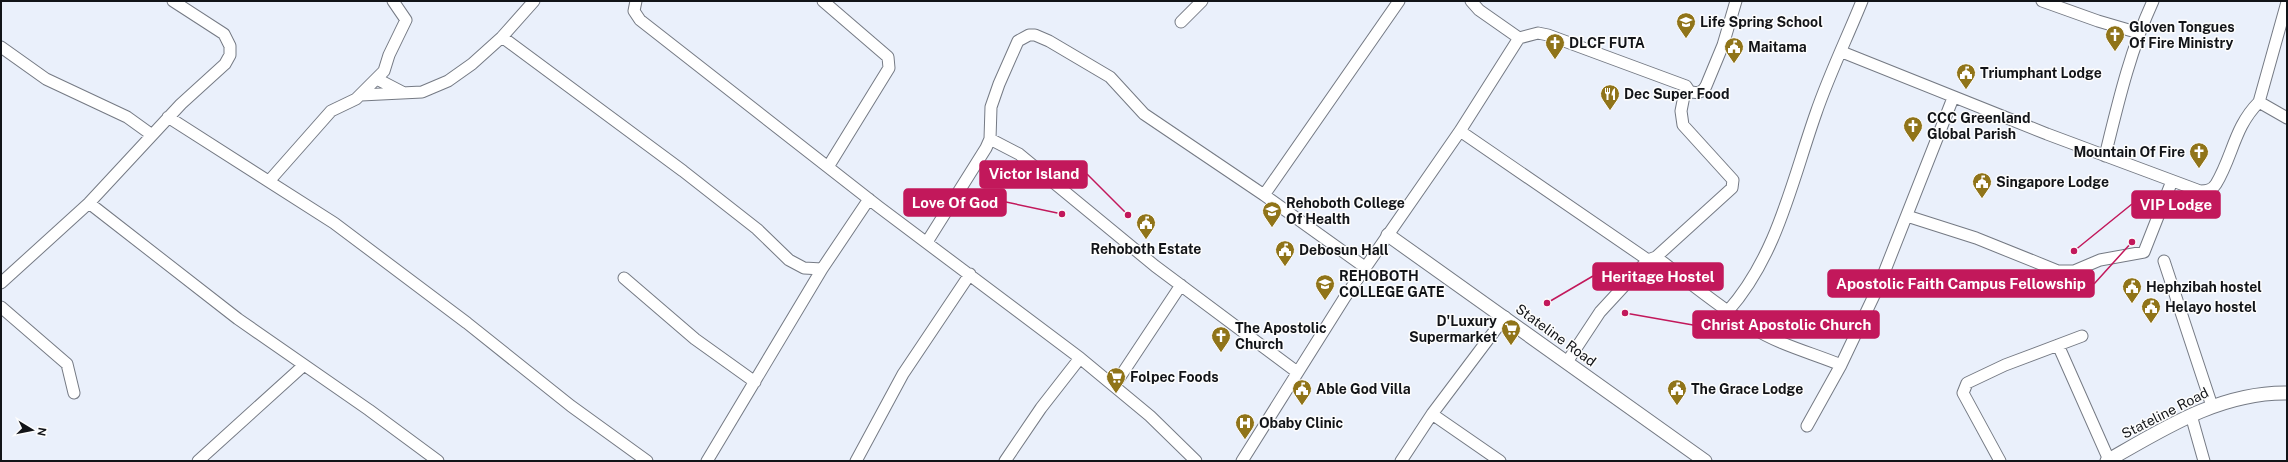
<svg xmlns="http://www.w3.org/2000/svg" width="2288" height="462" viewBox="0 0 2288 462" font-family="'Public Sans',sans-serif">
  <style>
    .lines { fill: none; stroke-linecap: round; stroke-linejoin: round }
    .minor-casing { stroke: #757a84; stroke-width: 13 }
    .tertiary-casing { stroke: #757a84; stroke-width: 15 }
    .minor { stroke: #fff; stroke-width: 11 }
    .tertiary { stroke: #fff; stroke-width: 13 }
    .labels { text-anchor: middle; dominant-baseline: central; stroke-width: 3; stroke-linejoin: round; paint-order: stroke }
    .poi-label { font-size: 14px; font-weight: bold; fill: #121418; stroke: #fdfdfd; text-anchor: start }
    .street-label { font-size: 14px; fill: #121418; stroke: #fdfdfd }
    .leader { fill: none; stroke: #c2185b; stroke-width: 1.5 }
    .callout-dot { fill: #c2185b; stroke: #fdfdfd; stroke-width: 1.5 }
    .callout { fill: #c2185b; stroke: #c2185b; stroke-width: 1.5 }
    .callout-label { font-size: 15px; text-anchor: middle; font-weight: bold; fill: #fff }
  </style>
  <rect width="100%" height="100%" fill="#eaf0fb"/>
  <g class="lines">
    <defs>
      <path id="minor" d="M636 1 634 11 640 20 879 207 1080 358 1150 416 1196 461
        M823 1 888 57 889 68 828 167
        M1471 1 1479 10 1519 38
        M2042 1 2098 21 2139 33
        M1181 22 1202 1
        M502 37 683 171 757 229 789 260 804 268 822 269
        M1 47 46 79 127 117 152 135
        M1842 52 2047 134 2200 191C2207 191 2212 190 2216 184 2233 156 2234 127 2259 102L2287 2
        M377 79 402 92
        M361 95 422 92 448 81 472 64 502 37 534 1
        M2259 102 2287 118
        M168 117 334 223 467 323 571 406 647 461
        M1460 131 1648 260
        M990 139 1019 154 1155 266 1297 372
        M2105 156C2118 103 2130 51 2153 1
        M270 180 331 111 356 99 384 71 389 55 406 20 393 1
        M1264 195 1399 1
        M89 203 238 319 369 410 438 461
        M1907 216 1976 238 2058 271H2074L2100 260 2144 252 2172 181
        M927 242 986 148 990 139 991 107 999 84 1018 41 1029 35H1035L1049 41 1110 77 1144 114 1264 195 1366 268
        M1656 257C1688 281 1719 307 1753 328 1780 345 1812 353 1841 365
        M2164 261 2212 406
        M624 278 695 339 755 382
        M1 283 89 203 181 104 225 64 230 55V46L224 34 173 1
        M1 307 67 364 74 393
        M1728 311C1777 256 1792 181 1816 113 1829 75 1847 38 1862 1
        M2058 345 2109 460
        M1567 362 1600 312 1648 260 1656 257 1732 188 1733 180 1683 125 1681 111 1686 86
        M1114 386 1181 285
        M1432 414 1500 461
        M2191 415 2204 461
        M1807 426 1841 365 1880 283 1953 98
        M198 461 303 366
        M707 461 822 269 869 199
        M856 461 903 374 970 274
        M1005 461 1041 408 1080 358
        M1242 461 1345 297 1460 131 1519 38 1538 33 1548 35 1686 86 1690 92C1698 93 1702 93 1706 86L1723 45 1736 1
        M1401 461 1432 414 1505 317
        M2000 461 1963 393 1967 383 2005 365 2082 336"/>
      <path id="tertiary" d="M1388 235 1705 461
        M2107 461C2163 429 2220 392 2287 393"/>
    </defs>
    <use href="#minor" class="minor-casing"/>
    <use href="#tertiary" class="tertiary-casing"/>
    <use href="#minor" class="minor"/>
    <use href="#tertiary" class="tertiary"/>
  </g>
  <defs>
    <symbol id="school-pin" viewBox="-11 -11 22 30"><path d="M0 17L-7.5 6A9.5 9.5 0 1 1 7.5 6Z" fill="#907419" stroke="#fdfdfd"/><path d="M0-5L7-2L0 1L-7-2ZM-4 1L0 2.5L4 1V4Q0 6-4 4Z" fill="#fff"/></symbol>
    <symbol id="church-pin" viewBox="-11 -11 22 30"><path d="M0 17L-7.5 6A9.5 9.5 0 1 1 7.5 6Z" fill="#907419" stroke="#fdfdfd"/><path d="M-1.2-6h2.4v3.5h3.3v2.4h-3.3V6h-2.4V-.1h-3.3v-2.4h3.3Z" fill="#fff"/></symbol>
    <symbol id="civic-pin" viewBox="-11 -11 22 30"><path d="M0 17L-7.5 6A9.5 9.5 0 1 1 7.5 6Z" fill="#907419" stroke="#fdfdfd"/><path d="M-.6-6.5H3V-4.5H.6V-3L4-1V1h2V6H-6V1h2V-1L-.6-3ZM-1.2 2.5V6h2.4V2.5Z" fill="#fff"/></symbol>
    <symbol id="restaurant-pin" viewBox="-11 -11 22 30"><path d="M0 17L-7.5 6A9.5 9.5 0 1 1 7.5 6Z" fill="#907419" stroke="#fdfdfd"/><path d="M-5-6h1v4h1v-4h1v4h1v-4h1v5L-1.5 .5V6h-2V.5L-5-1ZM5-6V6H3V1.5H1.5Q1.5-4 5-6Z" fill="#fff"/></symbol>
    <symbol id="university-pin" viewBox="-11 -11 22 30"><path d="M0 17L-7.5 6A9.5 9.5 0 1 1 7.5 6Z" fill="#907419" stroke="#fdfdfd"/><path d="M0-5L7-2L0 1L-7-2ZM-4 1L0 2.5L4 1V4Q0 6-4 4Z" fill="#fff"/></symbol>
    <symbol id="supermarket-pin" viewBox="-11 -11 22 30"><path d="M0 17L-7.5 6A9.5 9.5 0 1 1 7.5 6Z" fill="#907419" stroke="#fdfdfd"/><path d="M-6-5.5h2.5l.6 2H6L4.5 2H-2.5L-4.4-4H-6ZM-1.5 3.2a1.3 1.3 0 1 0 .1 0ZM3 3.2a1.3 1.3 0 1 0 .1 0Z" fill="#fff"/></symbol>
    <symbol id="hospital-pin" viewBox="-11 -11 22 30"><path d="M0 17L-7.5 6A9.5 9.5 0 1 1 7.5 6Z" fill="#907419" stroke="#fdfdfd"/><path d="M-5-5h3v3.5h4V-5h3V5h-3V1.5h-4V5h-3Z" fill="#fff"/></symbol>
  </defs>
  <g fill-rule="evenodd">
    <use href="#school-pin" x="1675" y="11" width="22" height="30"/>
    <use href="#church-pin" x="2104" y="24" width="22" height="30"/>
    <use href="#church-pin" x="1544" y="32" width="22" height="30"/>
    <use href="#civic-pin" x="1723" y="36" width="22" height="30"/>
    <use href="#civic-pin" x="1955" y="62" width="22" height="30"/>
    <use href="#restaurant-pin" x="1599" y="83" width="22" height="30"/>
    <use href="#church-pin" x="1902" y="115" width="22" height="30"/>
    <use href="#church-pin" x="2188" y="141" width="22" height="30"/>
    <use href="#civic-pin" x="1971" y="171" width="22" height="30"/>
    <use href="#university-pin" x="1261" y="200" width="22" height="30"/>
    <use href="#civic-pin" x="1135" y="212" width="22" height="30"/>
    <use href="#civic-pin" x="1274" y="239" width="22" height="30"/>
    <use href="#university-pin" x="1314" y="273" width="22" height="30"/>
    <use href="#civic-pin" x="2121" y="276" width="22" height="30"/>
    <use href="#civic-pin" x="2140" y="296" width="22" height="30"/>
    <use href="#supermarket-pin" x="1500" y="318" width="22" height="30"/>
    <use href="#church-pin" x="1210" y="325" width="22" height="30"/>
    <use href="#supermarket-pin" x="1105" y="366" width="22" height="30"/>
    <use href="#civic-pin" x="1291" y="378" width="22" height="30"/>
    <use href="#civic-pin" x="1666" y="378" width="22" height="30"/>
    <use href="#hospital-pin" x="1234" y="412" width="22" height="30"/>
  </g>
  <g class="labels">
    <g class="poi-label">
      <text x="1700" y="22">Life Spring School</text>
      <text x="2129" y="27">Gloven Tongues<tspan x="2129" dy="16">Of Fire Ministry</tspan></text>
      <text x="1569" y="43">DLCF FUTA</text>
      <text x="1748" y="47">Maitama</text>
      <text x="1980" y="73">Triumphant Lodge</text>
      <text x="1624" y="94">Dec Super Food</text>
      <text x="1927" y="118">CCC Greenland<tspan x="1927" dy="16">Global Parish</tspan></text>
      <text x="2185" y="152" text-anchor="end">Mountain Of Fire</text>
      <text x="1996" y="182">Singapore Lodge</text>
      <text x="1286" y="203">Rehoboth College<tspan x="1286" dy="16">Of Health</tspan></text>
      <text x="1146" y="249" text-anchor="middle">Rehoboth Estate</text>
      <text x="1299" y="250">Debosun Hall</text>
      <text x="1339" y="276">REHOBOTH<tspan x="1339" dy="16">COLLEGE GATE</tspan></text>
      <text x="2146" y="287">Hephzibah hostel</text>
      <text x="2165" y="307">Helayo hostel</text>
      <text x="1497" y="321" text-anchor="end">D'Luxury<tspan x="1497" dy="16">Supermarket</tspan></text>
      <text x="1235" y="328">The Apostolic<tspan x="1235" dy="16">Church</tspan></text>
      <text x="1130" y="377">Folpec Foods</text>
      <text x="1316" y="389">Able God Villa</text>
      <text x="1691" y="389">The Grace Lodge</text>
      <text x="1259" y="423">Obaby Clinic</text>
    </g>
    <g class="street-label">
      <text transform="translate(1556 335) rotate(36)">Stateline Road</text>
      <text transform="translate(2165 413) rotate(-27)">Stateline Road</text>
    </g>
  </g>
  <path class="leader" d="M1128 215L1087 174M1062 214L1006 202M2074 251L2132 204M1547 303L1593 276M2132 242L2094 284M1625 313L1693 325"/>
  <g class="callout-dot">
    <circle cx="1128" cy="215" r="4"/>
    <circle cx="1062" cy="214" r="4"/>
    <circle cx="2074" cy="251" r="4"/>
    <circle cx="1547" cy="303" r="4"/>
    <circle cx="2132" cy="242" r="4"/>
    <circle cx="1625" cy="313" r="4"/>
  </g>
  <g class="callout">
    <rect x="980" y="161" width="107" height="27" rx="4"/>
    <rect x="904" y="189" width="102" height="27" rx="4"/>
    <rect x="2132" y="191" width="88" height="27" rx="4"/>
    <rect x="1593" y="263" width="130" height="27" rx="4"/>
    <rect x="1828" y="270" width="266" height="27" rx="4"/>
    <rect x="1693" y="311" width="186" height="27" rx="4"/>
  </g>
  <g class="callout-label">
    <text x="1034" y="179">Victor Island</text>
    <text x="955" y="208">Love Of God</text>
    <text x="2176" y="210">VIP Lodge</text>
    <text x="1658" y="282">Heritage Hostel</text>
    <text x="1961" y="289">Apostolic Faith Campus Fellowship</text>
    <text x="1786" y="330">Christ Apostolic Church</text>
  </g>
  <rect width="2288" height="462" fill="none" stroke="#121418" stroke-width="4"/>
  <g transform="translate(32 430) rotate(100)" stroke="#fdfdfd" stroke-width="3" paint-order="stroke">
  <path d="M0-3L7 15L0 10L-7 15Z" fill="#121418"/>
  <text y="-6" font-size="11" font-weight="bold" text-anchor="middle" fill="#121418">N</text>
  </g>
</svg>
